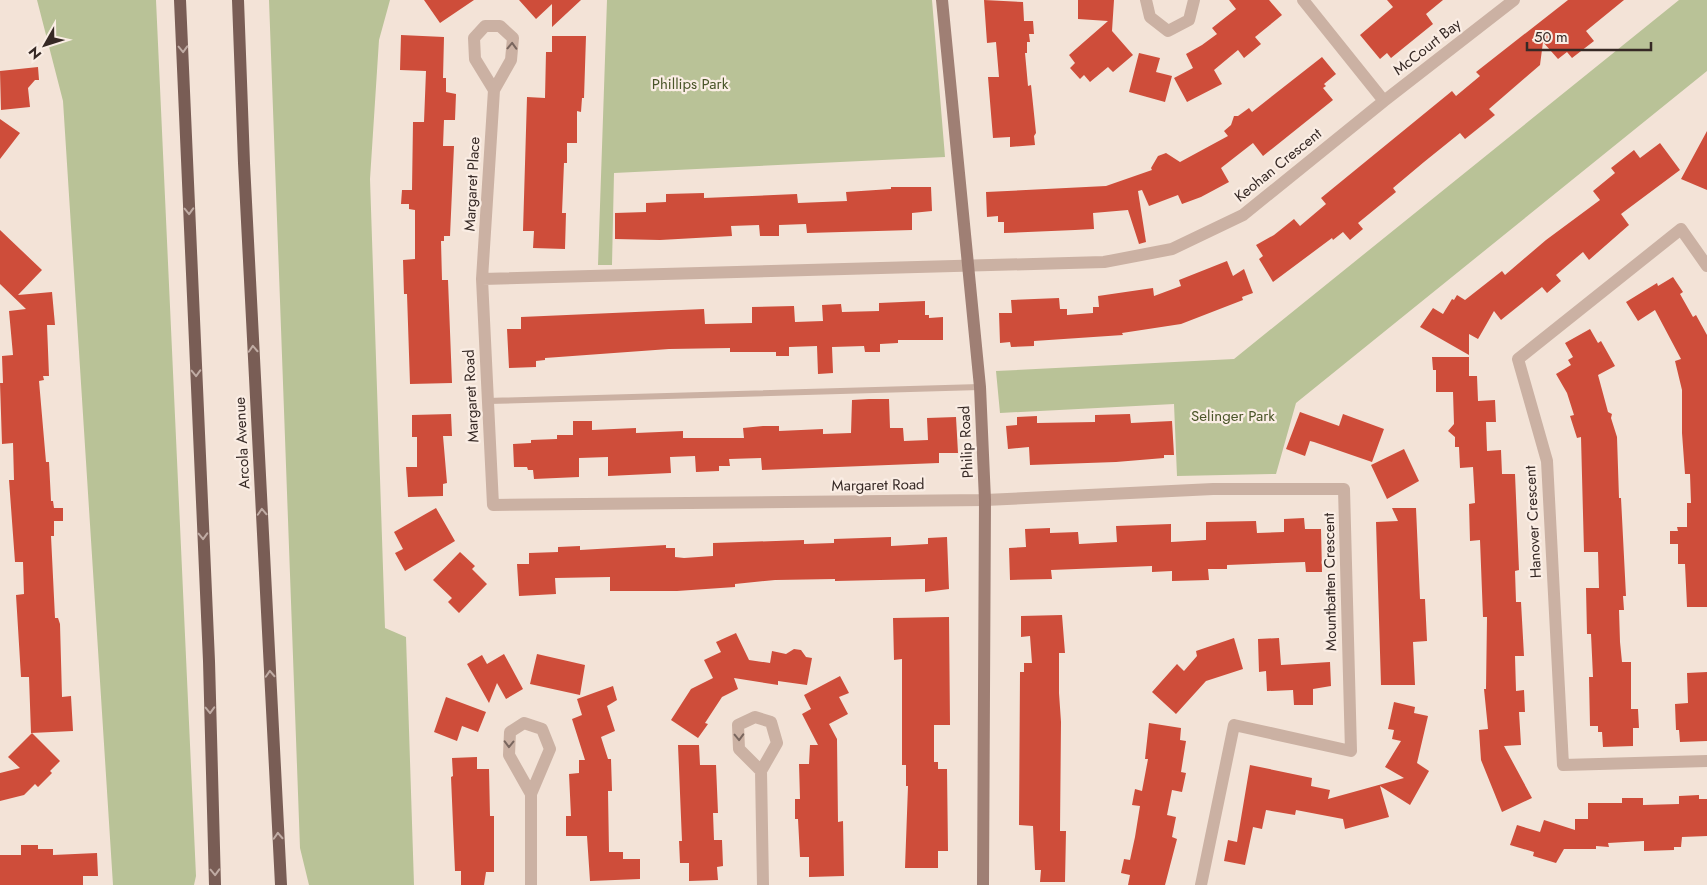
<svg xmlns="http://www.w3.org/2000/svg" width="1707" height="885" viewBox="0 0 1707 885" font-family="Jost,sans-serif">
  <style>
    .green { fill: #b9c297 }
    .building { fill: #ce4d3a }
    .lines { fill: none; stroke-linecap: round; stroke-linejoin: round }
    .lane { stroke: #cbb1a3; stroke-width: 6 }
    .street { stroke: #cbb1a3; stroke-width: 12 }
    .secondary { stroke: #9f7f74; stroke-width: 12 }
    .primary { stroke: #795d55; stroke-width: 12 }
    .oneway { stroke: #79665e }
    .oneway2 { stroke: #c0aca4 }
    .labels { text-anchor: middle; dominant-baseline: central; stroke-width: 4.5; stroke-linejoin: round; paint-order: stroke }
    .street-label { font-size: 15px; fill: #362925; stroke: #faede4 }
    .park-label { font-size: 15px; fill: #4a5528; stroke: #faede4 }
  </style>
  <rect width="100%" height="100%" fill="#f3e3d7"/>
  <path class="green" d="M37 0H156L196 876 194 885H113L63 101Z
    M269 0H390L379 40 370 179 385 628 406 637 414 885H309L300 848Z
    M607 0H932L945 157 614 173 612 265H598Z
    M1679 0H1707V71L1296 403 1276 474 1177 476 1174 404 1000 413 996 371 1234 359Z"/>
  <path class="building" d="M424 0H474L440 23Z
    M519 0H581L552 27V4L536 19Z
    M984 0 1023 2 1024 21H1033L1034 34H1029L1030 42H1027V53H1025L1028 86 1031 85 1036 133 1034 136 1035 145 1010 147V137L993 138 988 77H999L996 42 987 43Z
    M1078 0H1114L1112 31 1133 55 1113 72 1108 67 1090 82 1084 75 1080 79 1070 68 1075 63 1069 55 1108 21 1078 19Z
    M1229 0H1269L1282 15 1255 37 1261 44 1244 58 1238 50 1214 70 1222 84 1187 102 1174 78 1193 68 1186 54 1202 45 1217 34 1212 28 1236 9Z
    M1387 0H1443L1426 14 1433 24 1391 58 1387 53 1380 59 1360 35 1393 7Z
    M1568 0H1624L1586 31 1594 41 1572 58 1567 52 1558 59 1543 42 1540 65 1489 109 1495 115 1465 139 1460 133 1424 162 1393 188 1396 192 1358 223 1363 229 1350 240 1343 232 1333 240 1332 238 1273 282 1259 259 1263 256 1256 245 1274 235 1294 219 1300 226 1326 204 1321 198 1452 91 1456 96 1480 76 1476 72Z
    M401 35 444 37 443 78H446V92L456 94 455 120H444L443 146H454L450 236H444V241H441L442 280H448L452 383 410 384 407 294H404L403 260 415 259V210L409 209V204H401L402 190H412L413 122H424L426 71 400 70Z
    M552 36H586L584 98H582L581 112 577 111V143H567V163H564L562 213H566L565 249 533 248 534 231H523L527 97 545 98 546 52H552Z
    M1139 53 1160 58 1156 72 1172 76 1165 102 1129 92Z
    M1322 57 1336 74 1324 84 1326 86 1323 88 1333 100 1263 156 1253 143 1221 168 1229 182 1201 197 1182 204 1178 195 1149 206 1142 190 1138 191 1146 242 1139 244 1128 210 1093 213 1094 229 1075 230 1004 233V222H998V216L987 217 986 192 1106 186 1152 170 1151 168 1158 156 1166 153 1180 162 1228 136 1224 131 1231 125 1234 116H1238L1249 108 1252 112Z
    M38 67 39 80H35L28 88 30 107 1 110 0 71Z
    M0 119 20 133 0 159Z
    M1707 131V190L1681 179Z
    M1660 143 1680 170 1621 214 1629 225 1589 260 1583 252 1556 275 1561 281 1547 293 1542 287 1501 320 1494 311 1478 339 1469 334V355L1420 327 1433 308 1443 314 1452 299 1454 300 1457 295 1465 300 1502 271 1505 275 1546 240 1600 200 1593 191 1615 173 1611 168 1634 150 1640 158Z
    M891 187H931L932 211 912 213V230L807 233 806 224 779 225V236H760L759 225 731 226 732 236 660 240 615 239V213L646 212V203L666 202V194L704 193V198L797 194 798 203 847 201 846 192 891 189Z
    M0 230 42 270 18 295 52 292 55 325H47L49 376H43L44 380 39 381 46 462H49L51 501H53L54 508H63V521H54V536H51L55 618H58L60 624 62 697 71 696 73 731 31 733 29 677H21L16 595 24 594 23 562H15L9 480H14L13 443 2 444 0 383H3L2 356 13 355 9 311 26 309 0 284Z
    M1227 261 1233 276 1244 269 1253 293 1242 297 1243 300 1181 324 1122 333 1123 335 1034 341V346L1011 347 1010 342 1000 343 999 313H1012L1011 300 1059 298 1060 309H1067V315L1093 313V307H1099L1098 296 1153 288 1154 296 1181 286 1179 280Z
    M1673 277 1683 292 1680 294 1693 317 1696 315 1707 335V607H1687L1685 564H1678V544H1670V531H1678L1677 527H1687V503H1691L1690 474H1685L1682 433V390L1675 361 1681 359 1655 310 1638 321 1626 302 1657 283 1658 286Z
    M925 301V315H929V318L943 317V340H898V343L880 344V352H865L864 346 832 347 833 373 818 374 817 346 789 347V356H776V352H730V348L669 349 545 358V360L536 361V367L509 368 507 329H521V317L704 309 705 324 752 323V307L794 306 795 322 823 321 822 305 841 304 842 312 879 311V303Z
    M1590 329 1598 343 1601 341 1615 366 1598 375 1608 412 1612 414 1611 418 1617 437 1619 498H1621L1626 596H1623L1624 610H1619L1620 642 1622 662H1631V709H1638L1639 728H1633V746L1603 747 1602 732H1598V726H1590L1589 677H1593L1591 634H1587L1586 588H1599L1598 552H1584L1581 437 1577 438 1570 416 1574 415 1567 393 1556 374 1571 365 1568 360 1573 357 1565 343Z
    M1432 357H1469V376H1477L1478 401 1495 400 1496 422H1486L1487 451 1501 450 1502 474H1515L1519 570 1515 571 1516 602H1521L1524 656H1515L1516 691 1524 690 1525 712H1519L1521 745 1504 746 1532 798 1502 812 1481 760 1479 730 1488 729 1484 689H1486L1487 617H1483L1480 540 1470 541 1469 504 1475 503 1473 467 1460 468 1459 447H1455V437L1448 431 1454 424 1453 392H1436V370H1433Z
    M869 399H889L890 428H903L904 441 928 440 927 418 956 417 958 453H939V463L762 470 761 458 729 459 730 466H719V471L696 472 695 456 670 457 671 473 608 476V457L579 458V477L534 479 533 470H528L527 467H514L513 444 531 443V440L557 439V435H573V421H592V430L636 428V433L683 431V438H744L743 428 763 426H779V431L823 429V434L851 433 852 400Z
    M1300 412 1339 426 1343 414 1384 429 1372 462 1314 442 1310 441 1305 456 1286 449Z
    M451 414 452 436H443L447 483 443 484V496L408 497 406 467H417V437H412V415Z
    M1130 414 1131 423 1172 421 1174 455H1164V458L1116 462 1030 465 1029 447 1008 449 1006 426 1017 425V417L1037 416V423L1095 422V415Z
    M1404 449 1419 481 1387 499 1371 465Z
    M436 508 455 541 405 571 395 553 403 549 394 532Z
    M1392 508H1416L1420 599H1425L1427 641 1413 642 1415 685H1381L1376 522 1398 521Z
    M1304 518 1305 529H1321L1322 572H1306L1305 562 1227 565V569H1208L1209 580 1172 581V571L1152 572V566L1051 570 1052 579 1010 580 1009 548 1026 547 1025 529 1050 528V533L1078 532 1079 544 1117 542 1116 526 1171 524V542L1206 540V522L1256 521 1257 533 1284 532V519Z
    M891 537V546L928 544V538L947 537 949 589 925 592V579L835 581V579L775 580 735 584V587L677 591H610V577L555 578 556 594 519 596 517 564H529V553L558 552V547L580 546V550L666 545V548H675V557L684 558 713 556V543L804 540V544L834 543V539Z
    M460 552 475 566 472 569 487 584 459 613 448 602 452 598 433 580Z
    M1062 615 1065 653H1059V693L1061 722 1060 831H1066L1065 882H1040L1041 870H1035L1033 826 1019 825 1020 672H1024V663H1032L1030 636 1021 637V616Z
    M949 617 950 725H934V762H938V769H947L948 851H938V868H905L908 786H906V765H902V659L894 660 893 618Z
    M736 633 749 660 770 663 772 651 786 654 794 649 801 650 806 657 812 658 807 685 778 681V685L734 678 738 689 722 697 705 723 708 724 698 738 671 720 691 689 713 678 704 660 721 652 716 642Z
    M1234 638 1243 669 1206 681 1176 714 1152 692 1177 664 1184 671 1197 656 1196 651Z
    M1279 638 1281 665 1330 662 1331 686 1313 689V705H1294L1293 690 1267 691 1266 671 1259 672 1258 639Z
    M504 654 523 689 506 699 497 683 489 703 467 664 482 655 487 664Z
    M537 654 585 665 580 695 530 684Z
    M1707 672V741L1680 742 1679 730H1676L1675 704 1688 703 1687 673Z
    M840 676 849 693 839 697 848 714 829 724 837 739 838 822 843 821 844 876 809 877V857H800L798 819H795V799H800L799 764H809L810 745H818L802 714 811 709 804 695Z
    M613 686 617 700 607 706 615 731 601 737 608 759H611L612 791H608L609 852H623V859H640V879L590 881 587 836H566V816H571L569 774 579 773V760H585L572 719 582 715 577 699Z
    M446 697 486 712 478 732 462 726 457 741 434 732Z
    M1394 702 1415 707 1414 713 1428 716 1417 763 1429 771 1410 805 1380 786 1389 817 1345 829 1343 819 1296 810 1295 815 1266 810 1262 829 1253 827 1245 865 1224 861 1228 840 1237 842 1250 765 1312 778 1311 786 1330 790 1328 799 1404 778 1385 767 1401 741 1392 739 1394 730 1388 729Z
    M1149 723 1181 728 1180 740 1186 741 1181 772 1186 773 1182 792 1172 790 1167 815 1176 817 1172 837 1177 839 1165 885H1128L1130 875 1121 873 1124 859 1130 860 1135 837 1140 806 1132 805 1135 789 1142 791 1148 759H1145Z
    M32 733 60 761 50 771 52 773 38 787 35 784 24 795 0 801V773L20 768 8 757Z
    M678 745H699L700 765H716L718 813H713L714 840H722L723 866 717 867 718 880 689 881V863H680L679 841H682Z
    M477 757V769H489L490 816H494V872H486L484 885H461V871H455L451 777 453 776 452 758Z
    M1699 795V799H1707V836L1682 837 1681 847H1674V850L1644 851V841L1608 843 1609 847 1596 846V849H1564L1556 863 1533 856 1534 852 1510 845 1517 825 1540 832 1544 820 1575 830V819H1588V803H1622V798H1643V805L1679 804V796Z
    M21 845H38V849H53V855L97 853 98 876H83V885H0V855H21Z"/>
  <g class="lines">
    <path class="lane" d="M488 401 980 387"/>
    <path class="street" d="M1146 0 1150 17 1168 31 1189 20 1194 0
      M1384 101 1514 0
      M1707 266 1681 229 1518 359 1547 461 1563 765 1707 761
      M482 279 494 90 511 60 513 38 500 26H485L474 38 475 59 494 90
      M761 771 739 749 738 725 755 717 771 722 777 743 761 771 763 885
      M531 794 509 755 510 732 524 723 542 729 550 749 531 794V885
      M1201 885 1234 725 1351 751 1344 489H1213L985 500 493 505 482 279 1104 262 1172 249 1243 215 1384 101 1303 0"/>
    <path class="secondary" d="M942 0 980 387 985 500 983 885"/>
    <path class="primary" d="M180 0 209 661 215 885
      M238 0 244 163 281 885"/>
  </g>
  <defs><path id="oneway-chevron" d="M-2-3.5L2.5 0L-2 3.5" fill="none" stroke-width="1.6" stroke-linecap="round" stroke-linejoin="round" transform="scale(1.25)"/></defs>
  <g class="oneway">
    <use href="#oneway-chevron" transform="translate(512 46) rotate(-88)"/>
    <use href="#oneway-chevron" transform="translate(739 737) rotate(88)"/>
    <use href="#oneway-chevron" transform="translate(509 744) rotate(91)"/>
  </g>
  <g class="oneway2">
    <use href="#oneway-chevron" transform="translate(183 49) rotate(88)"/>
    <use href="#oneway-chevron" transform="translate(189 211) rotate(88)"/>
    <use href="#oneway-chevron" transform="translate(253 349) rotate(-93)"/>
    <use href="#oneway-chevron" transform="translate(196 373) rotate(88)"/>
    <use href="#oneway-chevron" transform="translate(262 512) rotate(-93)"/>
    <use href="#oneway-chevron" transform="translate(203 536) rotate(88)"/>
    <use href="#oneway-chevron" transform="translate(270 674) rotate(-93)"/>
    <use href="#oneway-chevron" transform="translate(210 710) rotate(88)"/>
    <use href="#oneway-chevron" transform="translate(278 836) rotate(-93)"/>
    <use href="#oneway-chevron" transform="translate(215 872) rotate(88)"/>
  </g>
  <g class="labels">
    <g class="street-label">
      <text transform="translate(1427 47) rotate(-38)">McCourt Bay</text>
      <text transform="translate(1278 165) rotate(-39)">Keohan Crescent</text>
      <text transform="translate(472 184) rotate(-87)">Margaret Place</text>
      <text transform="translate(471 396) rotate(-93)">Margaret Road</text>
      <text transform="translate(966 442) rotate(-93)">Philip Road</text>
      <text transform="translate(242 443) rotate(-93)">Arcola Avenue</text>
      <text transform="translate(878 485) rotate(-1)">Margaret Road</text>
      <text transform="translate(1533 522) rotate(-93)">Hanover Crescent</text>
      <text transform="translate(1330 582) rotate(-91)">Mountbatten Crescent</text>
    </g>
    <g class="park-label">
      <text x="690" y="84">Phillips Park</text>
      <text x="1233" y="416">Selinger Park</text>
    </g>
  </g>
  <g transform="translate(45 45) rotate(231)" stroke="#faede4" stroke-width="4" paint-order="stroke">
  <path d="M0-4L9 19L0 12L-9 19Z" fill="#362925"/>
  <text y="-8" font-size="14" font-weight="bold" text-anchor="middle" fill="#362925">N</text>
  </g>
  <path d="M1527 42v8h124v-8" fill="none" stroke="#362925" stroke-width="2.5"/>
  <text x="1534" y="42" font-size="15" fill="#362925" stroke="#faede4" stroke-width="4" paint-order="stroke">50 m</text>
</svg>
